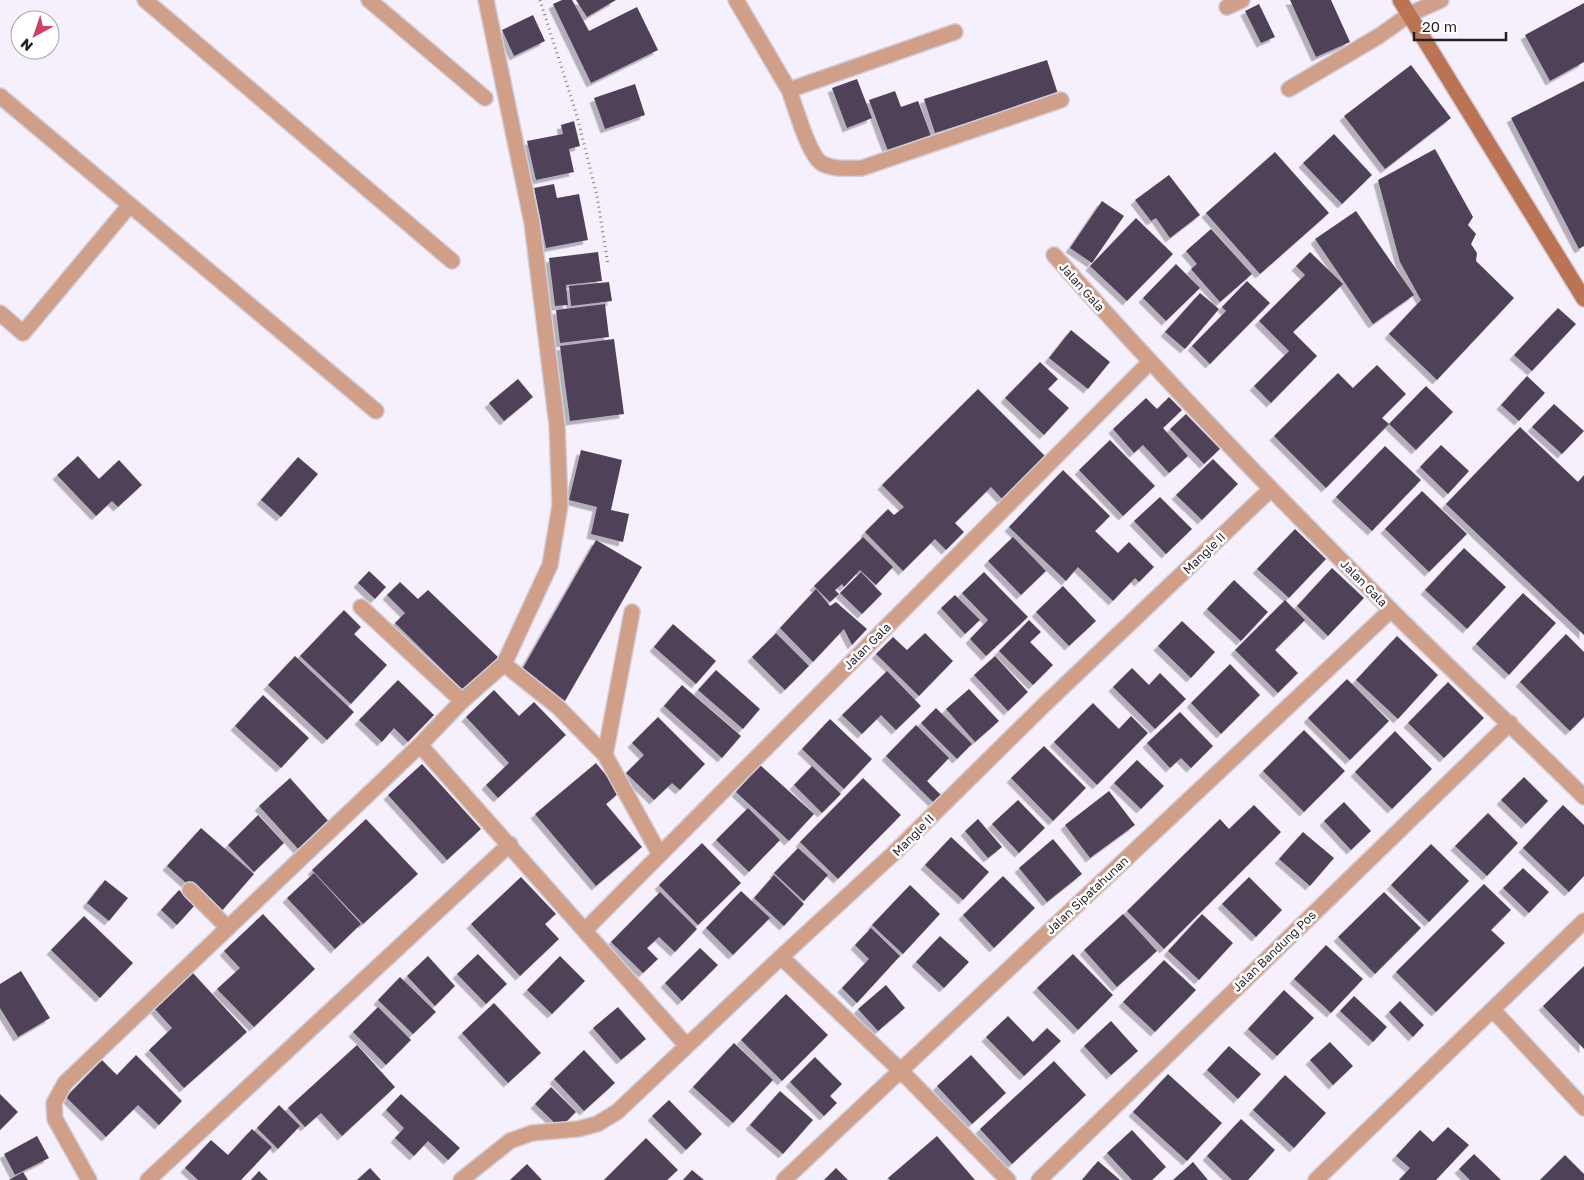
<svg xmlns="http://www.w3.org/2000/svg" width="1584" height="1180" viewBox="0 0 1584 1180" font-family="'Golos Text',sans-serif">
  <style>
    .building { fill: #4f4359; filter: url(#shadow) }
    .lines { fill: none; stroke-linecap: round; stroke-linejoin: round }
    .service-casing { stroke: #d4ceda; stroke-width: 18 }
    .minor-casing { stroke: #d4ceda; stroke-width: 18 }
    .secondary-casing { stroke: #d4ceda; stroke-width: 18 }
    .path { stroke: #827c87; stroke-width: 3; stroke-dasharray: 1 4; stroke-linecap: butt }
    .service { stroke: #d09f89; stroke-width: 15 }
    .minor { stroke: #d09f89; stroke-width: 15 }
    .secondary { stroke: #ba7454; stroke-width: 15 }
    .labels { text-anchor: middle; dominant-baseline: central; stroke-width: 5; stroke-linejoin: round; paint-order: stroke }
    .street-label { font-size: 12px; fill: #231d27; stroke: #fff }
  </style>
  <defs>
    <filter id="shadow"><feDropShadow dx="-4.5" dy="4.5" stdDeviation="0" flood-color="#0004"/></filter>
  </defs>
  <rect width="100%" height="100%" fill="#f6f0fc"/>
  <path class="building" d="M562 0H572L589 31 637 7 658 50 591 83 553 4Z
    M576 0H616L587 17Z
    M1290 0H1331L1350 42 1316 57Z
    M1584 3V62L1550 81 1525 35Z
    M1259 4 1275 37 1261 43 1245 11Z
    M533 15 545 41 514 56 502 30Z
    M1047 60 1058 94 935 133 924 99Z
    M1411 65 1451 118 1385 169 1344 116Z
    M857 79 872 118 847 128 832 88Z
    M1584 81V246L1579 249 1511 118Z
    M635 84 645 115 605 129 594 98Z
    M895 91 901 107 918 101 931 136 888 151 869 100Z
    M574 121 580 146 569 149 574 172 536 180 527 141 563 134 561 125Z
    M1334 134 1372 175 1342 204 1303 163Z
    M1435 149 1473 217 1468 225 1476 234 1471 244 1477 253 1476 261 1514 298 1437 380 1389 334 1421 300 1400 262 1378 180Z
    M1275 152 1329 213 1260 274 1206 213Z
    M1169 175 1200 215 1170 238 1156 218 1151 221 1135 200Z
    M554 184 557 198 579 194 588 240 546 248 534 188Z
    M1102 201 1124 216 1092 263 1070 248Z
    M1356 211 1414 295 1373 324 1315 239Z
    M1136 218 1173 254 1127 301 1090 266Z
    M1211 229 1252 274 1220 302 1191 269 1197 264 1186 251Z
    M598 252 602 281 566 285 568 305 555 306 549 258Z
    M1310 252 1343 284 1293 332 1317 356 1271 403 1254 386 1289 351 1259 321 1305 275 1296 266Z
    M1176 264 1200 288 1166 321 1143 298Z
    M1247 281 1270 303 1210 364 1192 346 1226 311 1222 307Z
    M609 282 612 301 571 306 569 286Z
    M1200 293 1219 309 1185 349 1165 332Z
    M605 304 609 337 560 343 556 310Z
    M1558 308 1576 324 1532 371 1514 355Z
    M1071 330 1110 362 1088 389 1049 358Z
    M614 339 624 414 570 421 560 346Z
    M1040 362 1058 379 1048 389 1069 408 1044 435 1005 398Z
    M1377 365 1406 394 1382 418 1389 424 1326 488 1274 436 1338 373 1353 388Z
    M1527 376 1545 393 1519 421 1501 405Z
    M518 379 533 397 504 421 489 403Z
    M1426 386 1453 412 1416 450 1389 424Z
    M978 389 1047 458 1004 501 991 487 955 523 964 532 946 550 935 539 903 571 865 532 888 509 894 515 904 507 882 485Z
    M1169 397 1182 410 1163 428 1188 456 1169 473 1143 445 1134 453 1113 429 1146 398 1157 409Z
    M1554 404 1584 431 1562 454 1532 427Z
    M1186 414 1220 449 1204 464 1170 429Z
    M1520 427 1578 482 1584 475V635L1446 504Z
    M1110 440 1155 486 1123 516 1079 470Z
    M1441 445 1469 471 1448 494 1420 467Z
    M1385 446 1421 480 1372 531 1336 497Z
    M581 450 622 460 611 510 629 514 623 542 591 534 597 507 569 500Z
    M78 456 99 479 119 460 142 485 118 507 112 501 96 516 57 475Z
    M298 457 318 474 281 517 261 500Z
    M1213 459 1238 484 1202 520 1176 495Z
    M1063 470 1110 516 1095 531 1118 553 1129 542 1154 567 1139 582 1135 578 1113 601 1078 567 1066 581 1009 527Z
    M1422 491 1467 534 1429 572 1385 529Z
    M1160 497 1192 529 1166 554 1134 521Z
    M1295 529 1326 559 1289 598 1257 569Z
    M863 537 893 567 876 585 860 570 844 587 842 584 835 590 839 594 830 602 814 586Z
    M1013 537 1046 571 1021 595 988 561Z
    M596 540 642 567 565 701 519 675Z
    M1464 548 1506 587 1467 629 1425 590Z
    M1332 568 1364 598 1328 636 1297 606Z
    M369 571 386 587 375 599 358 583Z
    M861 572 882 594 862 614 840 593Z
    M984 572 1028 617 986 656 970 639 988 620 962 593Z
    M1234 580 1268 612 1241 641 1207 609Z
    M400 582 418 599 428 590 499 658 465 692 395 623 405 613 387 595Z
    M1063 586 1096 621 1069 646 1036 612Z
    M816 589 830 606 836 602 867 629 852 645 844 629 813 662 780 628Z
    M1523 593 1556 623 1509 675 1476 644Z
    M955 595 980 620 965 634 941 608Z
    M1285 600 1305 620 1275 650 1298 673 1278 693 1235 650Z
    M344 610 361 627 354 634 387 665 351 704 300 656Z
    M1029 620 1041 632 1030 642 1053 665 1033 685 999 651Z
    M1182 621 1215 652 1191 678 1158 646Z
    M673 624 716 661 696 684 654 647Z
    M776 633 809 666 785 690 752 657Z
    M925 633 953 661 919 696 876 654 893 637 907 650Z
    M1566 634 1584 652V717L1570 731 1520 682Z
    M1397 636 1438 675 1398 719 1356 680Z
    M295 656 354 712 327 740 268 685Z
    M995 656 1028 692 1008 711 974 675Z
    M1230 664 1260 695 1221 734 1191 703Z
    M1132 668 1149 685 1160 673 1186 699 1155 729 1113 687Z
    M716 670 760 709 743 729 698 690Z
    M887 671 921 706 896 730 881 715 862 734 842 715Z
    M1347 679 1389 721 1350 760 1308 718Z
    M398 680 434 715 408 742 394 728 382 742 359 720Z
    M1448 682 1484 718 1444 758 1408 723Z
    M682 685 741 736 722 758 664 706Z
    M969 689 999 721 975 742 946 709Z
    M494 690 519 716 534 702 566 735 498 798 486 785 509 763 466 717Z
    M263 695 309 738 281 768 235 726Z
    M1093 703 1119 729 1131 716 1148 733 1097 785 1054 742Z
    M936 708 972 744 957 759 921 723Z
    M1180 712 1213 746 1191 768 1181 758 1170 768 1147 743Z
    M658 717 705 764 680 790 672 783 654 800 626 773 644 755 632 743Z
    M830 719 872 759 844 789 802 749Z
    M916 725 949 758 927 781 941 795 933 802 886 756Z
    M1304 730 1345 771 1304 812 1263 771Z
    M1395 731 1432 769 1392 809 1355 772Z
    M1044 746 1086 788 1053 821 1011 778Z
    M1137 760 1164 786 1141 809 1114 783Z
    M596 763 620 792 606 804 642 847 596 886 535 814Z
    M422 764 481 829 447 860 388 795Z
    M760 765 814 814 789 841 736 792Z
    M812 766 841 794 822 813 794 785Z
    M1524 777 1548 801 1526 824 1501 800Z
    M290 778 331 824 300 851 259 806Z
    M863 778 901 815 838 879 800 842Z
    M1109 791 1135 825 1090 858 1065 825Z
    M1018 800 1045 828 1019 853 992 824Z
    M1344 802 1371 831 1351 850 1324 821Z
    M1254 805 1281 832 1164 949 1127 911 1220 819 1229 829Z
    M1563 805 1584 825V876L1569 892 1523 848Z
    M748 808 780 840 749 872 716 840Z
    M1488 813 1518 843 1487 876 1455 846Z
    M258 815 284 843 254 872 228 845Z
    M366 819 418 874 363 924 312 870Z
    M978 819 1002 847 988 858 965 831Z
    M201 828 254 874 220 913 167 866Z
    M1303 832 1334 858 1310 886 1279 859Z
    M951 837 989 872 963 900 925 865Z
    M1053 839 1082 874 1047 902 1019 868Z
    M702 843 741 883 698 925 659 885Z
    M1431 844 1469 881 1429 922 1391 885Z
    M798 848 828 875 804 901 774 873Z
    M1523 868 1549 892 1529 913 1503 888Z
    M314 873 361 924 335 949 287 898Z
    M774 875 804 904 784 926 754 898Z
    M1003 876 1035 908 994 948 963 915Z
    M521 877 556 914 545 924 559 939 520 976 471 924Z
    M1249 877 1282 910 1256 937 1222 904Z
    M105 880 128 898 109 921 87 903Z
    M1484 884 1511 910 1491 930 1505 943 1436 1012 1396 972Z
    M910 885 940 914 903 954 872 925Z
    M179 890 195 905 177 925 161 910Z
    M741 891 770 918 733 955 706 928Z
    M660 892 697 929 675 952 659 937 647 948 658 959 643 973 611 942Z
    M1384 892 1421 928 1375 974 1338 937Z
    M263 914 315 969 254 1027 217 989 240 968 224 951Z
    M1123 914 1157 951 1117 987 1084 950Z
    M1202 914 1233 943 1199 980 1168 951Z
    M84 916 133 963 100 998 51 950Z
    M871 928 900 956 857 1003 842 988 869 959 855 945Z
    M940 936 969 962 944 988 916 962Z
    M1326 945 1363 979 1331 1013 1294 979Z
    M700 948 718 965 682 1001 665 983Z
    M478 954 507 984 486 1004 457 974Z
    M1073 954 1113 995 1078 1030 1037 988Z
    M428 956 455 986 435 1006 407 976Z
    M560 956 585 981 552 1014 527 990Z
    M1164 960 1196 990 1155 1032 1123 1002Z
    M1584 966V1049L1543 1006Z
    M21 971 50 1018 18 1037 0 1008V984Z
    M193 973 247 1032 184 1088 149 1050 172 1028 154 1008Z
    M400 977 436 1012 413 1034 378 1000Z
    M886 985 905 1008 878 1031 858 1009Z
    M1284 990 1314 1018 1277 1056 1248 1029Z
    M786 994 828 1035 782 1081 741 1040Z
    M1354 996 1387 1027 1373 1042 1340 1011Z
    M1400 1001 1424 1025 1413 1037 1389 1012Z
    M494 1003 541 1053 508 1083 462 1033Z
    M378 1007 411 1040 386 1065 353 1032Z
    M618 1007 646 1039 621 1060 593 1028Z
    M1008 1016 1033 1042 1047 1028 1061 1041 1024 1076 986 1037Z
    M1111 1021 1138 1051 1111 1075 1084 1046Z
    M1330 1042 1353 1066 1333 1085 1310 1060Z
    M734 1043 773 1080 733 1123 693 1087Z
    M357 1045 395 1087 342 1136 321 1113 305 1127 288 1108Z
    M1229 1046 1261 1074 1238 1099 1207 1070Z
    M584 1050 615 1083 584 1111 554 1079Z
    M136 1055 182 1101 159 1125 138 1105 106 1137 66 1097 102 1060 117 1075Z
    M971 1055 1006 1093 972 1124 937 1086Z
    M815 1057 842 1084 830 1096 837 1103 824 1116 790 1082Z
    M1054 1061 1086 1095 1012 1164 980 1129Z
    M1168 1074 1222 1123 1187 1161 1133 1112Z
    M1285 1075 1326 1113 1294 1148 1253 1110Z
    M551 1087 576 1112 560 1128 535 1104Z
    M780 1091 813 1120 783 1154 750 1125Z
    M0 1094 18 1112 0 1130Z
    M401 1094 460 1148 448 1160 428 1141 414 1156 395 1138 404 1128 386 1110Z
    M669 1100 702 1134 686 1150 652 1116Z
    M279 1105 300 1126 278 1149 257 1128Z
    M1241 1119 1275 1150 1248 1180H1232L1207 1156Z
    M1448 1127 1469 1145 1436 1180H1399L1410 1168 1396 1156 1420 1130 1433 1142Z
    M252 1129 272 1147 241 1180H198L185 1168 211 1140 228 1155Z
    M1132 1130 1166 1167 1152 1180H1132L1107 1153Z
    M37 1136 49 1158 15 1175 4 1154Z
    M937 1136 975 1180H890L888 1178Z
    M646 1138 678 1170 667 1180H604Z
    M1474 1154 1501 1180H1470L1459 1169Z
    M1565 1155 1584 1174V1180H1540Z
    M1098 1161 1120 1180H1082Z
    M1193 1162 1208 1180H1173Z
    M527 1164 542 1180H510Z
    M370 1168 381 1180H357Z
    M836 1168 848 1180H824Z
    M692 1170 704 1180H683Z
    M259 1171 268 1180H251Z
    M23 1172 28 1180H9Z"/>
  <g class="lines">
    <defs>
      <path id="service" d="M736 0 789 90 955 32
        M1227 7 1242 0
        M1289 89 1379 36 1410 14
        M789 90C795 105 809 158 823 164 835 170 849 168 862 168L1061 100
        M605 755 632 612
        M190 890 228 928"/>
      <path id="minor" d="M145 0 452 261
        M369 0 485 98
        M1410 14 1441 0
        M0 96 376 411
        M1054 255C1162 377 1274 494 1390 609 1453 672 1520 733 1584 797
        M0 313 23 333 130 205
        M361 607 462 701 420 745
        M504 664 558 707 605 755 659 853
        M462 701 504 664 550 565 560 505 557 425 532 223 486 0
        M585 930 1149 363
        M1493 1010 1584 1108
        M89 1180 55 1119 54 1103 65 1083 420 745 686 1045
        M148 1180 510 844
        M461 1180 510 1141 532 1133 578 1129 597 1124 617 1112 781 957
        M784 1180 1391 610
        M1008 1180 900 1070 781 957 894 853 1044 705 1271 489
        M1039 1180 1510 723
        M1316 1180 1584 921"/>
      <path id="secondary" d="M1400 0 1584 299"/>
    </defs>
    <use href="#service" class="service-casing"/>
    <use href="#minor" class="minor-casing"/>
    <use href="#secondary" class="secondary-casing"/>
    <path class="path" d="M540 0 577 116 597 196 608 265"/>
    <use href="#service" class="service"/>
    <use href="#minor" class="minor"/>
    <use href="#secondary" class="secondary"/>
  </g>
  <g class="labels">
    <g class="street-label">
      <text transform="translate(1082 287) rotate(48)">Jalan Gala</text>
      <text transform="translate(1204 553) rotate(-44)">Mangle II</text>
      <text transform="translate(1364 583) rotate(45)">Jalan Gala</text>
      <text transform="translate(867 646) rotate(-45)">Jalan Gala</text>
      <text transform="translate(913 835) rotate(-45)">Mangle II</text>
      <text transform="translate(1087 895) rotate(-43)">Jalan Sipatahunan</text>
      <text transform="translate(1274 951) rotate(-44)">Jalan Bandung Pos</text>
    </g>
  </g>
  <g transform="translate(35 35) rotate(220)"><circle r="24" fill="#ffffff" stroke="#a7a5a9"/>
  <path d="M0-4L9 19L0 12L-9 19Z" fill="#cf4066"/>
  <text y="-8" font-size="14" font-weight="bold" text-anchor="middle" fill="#231d27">N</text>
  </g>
  <path d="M1414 32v8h92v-8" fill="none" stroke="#231d27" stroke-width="2.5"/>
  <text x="1422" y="32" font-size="15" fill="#231d27" stroke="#ffffff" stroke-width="4" paint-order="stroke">20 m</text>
</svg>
